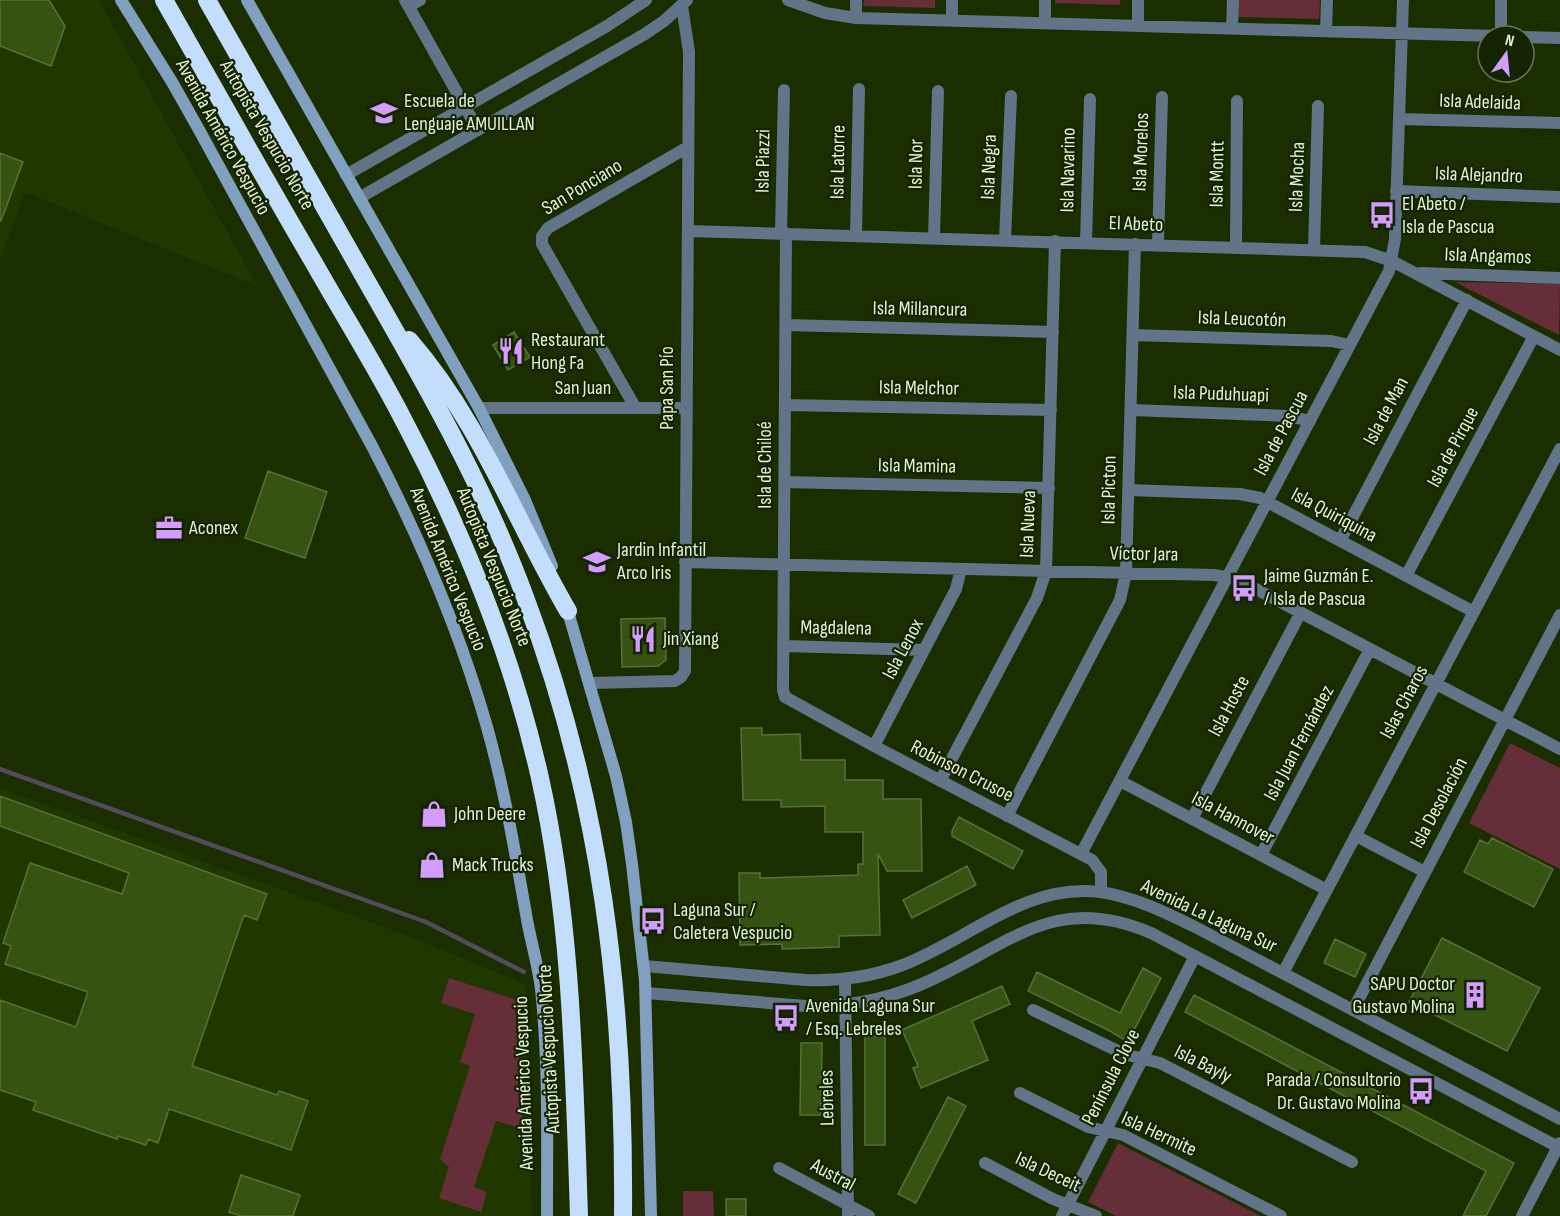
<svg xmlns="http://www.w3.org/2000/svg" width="1560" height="1216" viewBox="0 0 1560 1216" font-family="'Sofia Sans Condensed',sans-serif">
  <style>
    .built { fill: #203700 }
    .green { fill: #652e38 }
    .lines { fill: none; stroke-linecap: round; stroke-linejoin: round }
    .stream { stroke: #55495c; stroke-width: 4.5 }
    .building { fill: #375311; stroke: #557333; stroke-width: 1.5 }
    .minor { stroke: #617488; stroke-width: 12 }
    .tertiary { stroke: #617488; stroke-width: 12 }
    .secondary { stroke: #819fbf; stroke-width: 12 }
    .motorway { stroke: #c2defc; stroke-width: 18 }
    .labels { text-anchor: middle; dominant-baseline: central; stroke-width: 4.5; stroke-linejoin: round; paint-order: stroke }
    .poi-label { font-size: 20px; fill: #e0f2d0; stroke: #142302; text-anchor: start }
    .street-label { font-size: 20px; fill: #e0f2d0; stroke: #142302 }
  </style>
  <rect width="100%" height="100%" fill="#1a2e00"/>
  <path class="built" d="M0 0H99L257 286 25 192 0 260Z
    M0 788 401 933 525 984 532 1216H0Z"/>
  <path class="green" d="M864 0H935V8L863 6Z
    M1055 0H1120V5L1055 3Z
    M1237 0H1320L1319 19 1237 17Z
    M1455 282 1560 284 1559 335Z
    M1510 743 1560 768V869L1469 823Z
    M449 978 517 1000 523 1129 496 1121 474 1187 487 1192 481 1212 439 1198 449 1167 440 1159 470 1066 460 1062 475 1014 441 1003Z
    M1118 1143 1261 1216H1116L1088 1202Z
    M683 1191H713L714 1216H683Z"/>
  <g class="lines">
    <path class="stream" d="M0 769 426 922 524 972"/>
  </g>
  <path class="building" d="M0 0H49L65 26 51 66 0 46Z
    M0 153 23 162 1 221H0Z
    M514 332 530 357 508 370 493 345Z
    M268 471 327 492 305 558 245 538Z
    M665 618 666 660 658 666 622 667 621 619Z
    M741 728H762V735L800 734 801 760H845V780H883V799H921L922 871H887L878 854 880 935 839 936V947L782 949V944L740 945 739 873H760V878L858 875V864H863V832H825V806L781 807V800H743Z
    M0 796 267 894 257 920 244 915 192 1066 277 1095 279 1091 308 1101 291 1150 169 1109 158 1143 148 1139 146 1145 118 1136 117 1139 33 1110 36 1102 0 1090V1000L76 1027 88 992 5 964 11 946 3 943 30 863 122 894 129 873 0 826Z
    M959 817 1023 851 1013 869 952 836V831Z
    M1492 838 1553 869 1534 907 1464 872 1480 840 1488 844Z
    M967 866 976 885 912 918 903 900Z
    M1442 938 1540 988 1507 1051 1409 1002Z
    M1335 939 1366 954 1355 977 1324 963Z
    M1143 968 1161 978 1128 1042 1110 1031 1028 991 1037 972 1120 1013Z
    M1002 986 1010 1004 972 1021 988 1060 921 1088 913 1068 918 1066 902 1030Z
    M1194 995 1514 1163 1486 1216H1463L1486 1171 1185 1012Z
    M865 1036H885V1145H865Z
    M801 1043H822L821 1115H800Z
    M948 1097 966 1106 916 1203 898 1194Z
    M241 1175 300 1195 293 1216H241L229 1212Z
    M726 1199H746V1216H726Z"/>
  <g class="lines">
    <path class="minor" d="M405 0 478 130
      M788 0 825 13 856 18 1497 36
      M409 6 420 0
      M856 18V0
      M952 21V0
      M1045 23V0
      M1138 26V0
      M1232 28 1233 0
      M1326 31 1327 0
      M1501 36V0
      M1524 37 1560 38
      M1399 119 1560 123
      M1396 191 1560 197
      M688 231 1365 252 1392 261 1560 350
      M781 233 784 90
      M786 233 783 690 785 697 874 746 1092 860 1101 872V892
      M856 235 859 89
      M934 238 938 91
      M1005 240 1011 96
      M1086 242 1090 99
      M1158 244 1162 97
      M1236 247 1237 101
      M1314 249 1318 106
      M1420 273 1560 278
      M786 325 1053 332
      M1133 335 1331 341 1350 345
      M785 405 1051 410
      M635 407 542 244V236L548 228 688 147
      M479 408H687
      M1131 410 1289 416 1310 421
      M784 482 1049 488
      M1129 490 1240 494 1260 498 1474 612
      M1340 541 1467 300
      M685 562 1214 575 1237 579 1560 749
      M1406 576 1534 336
      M783 646 924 650
      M590 683 675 681 681 677 685 671 689 52 682 6
      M874 746 956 589 961 569
      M940 781 1037 598 1046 571 1055 241
      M1120 781 1327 890
      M1007 816 1120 600 1126 573 1135 244
      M1192 819 1301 612
      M1356 836 1425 872
      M1081 854 1389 271 1395 239 1403 0
      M1261 855 1370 649
      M1283 973 1560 449
      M845 979 848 1216
      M1033 1010 1124 1054 1160 1063 1352 1162
      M1353 1010 1560 615
      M1020 1093 1088 1127 1123 1135 1281 1216
      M985 1163 1053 1199 1096 1216
      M779 1168 869 1216
      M1062 1216 1195 956"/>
    <path class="tertiary" d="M346 175 607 26 646 0
      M359 198 645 34 664 21 687 0
      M644 966 806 980C838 981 870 977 900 966 966 942 1025 882 1100 892 1135 897 1167 913 1199 929L1560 1119
      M646 993 818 1007C859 1005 896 997 933 979 1014 941 1057 893 1151 933L1560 1148
      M1522 1216 1560 1143"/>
    <path class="secondary" d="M121 0 172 82 198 128 372 446C419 536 459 629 487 727 504 788 515 851 526 914 530 939 538 964 541 989 549 1064 547 1140 547 1216
      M247 0 479 408 525 500 552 566
      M566 605 616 776 626 822 632 864 645 980 651 1216"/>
    <path class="motorway" d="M164 0C214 88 263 176 314 263 344 316 377 368 405 423 464 535 512 654 540 778 572 922 574 1069 579 1216
      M207 0C260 93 313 187 366 280 425 383 484 486 525 597 602 800 625 1000 623 1216
      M409 340C479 420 515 520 568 611"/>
  </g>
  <defs>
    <symbol id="school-bare" viewBox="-9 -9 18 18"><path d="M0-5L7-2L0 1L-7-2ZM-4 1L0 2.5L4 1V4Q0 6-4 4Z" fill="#d49cfc" stroke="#142302" stroke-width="2.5" paint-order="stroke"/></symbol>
    <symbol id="bus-bare" viewBox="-9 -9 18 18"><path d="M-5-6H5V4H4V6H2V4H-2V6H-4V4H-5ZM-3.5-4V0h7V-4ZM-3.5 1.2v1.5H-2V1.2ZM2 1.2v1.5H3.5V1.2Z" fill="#d49cfc" stroke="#142302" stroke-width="2.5" paint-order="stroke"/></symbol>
    <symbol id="restaurant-bare" viewBox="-9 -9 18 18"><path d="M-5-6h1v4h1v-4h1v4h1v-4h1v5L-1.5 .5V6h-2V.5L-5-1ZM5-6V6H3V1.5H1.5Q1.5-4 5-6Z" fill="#d49cfc" stroke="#142302" stroke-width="2.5" paint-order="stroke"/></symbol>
    <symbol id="office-bare" viewBox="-9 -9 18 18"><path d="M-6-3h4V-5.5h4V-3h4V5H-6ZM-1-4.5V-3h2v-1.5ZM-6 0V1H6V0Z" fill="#d49cfc" stroke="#142302" stroke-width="2.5" paint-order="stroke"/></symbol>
    <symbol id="shop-bare" viewBox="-9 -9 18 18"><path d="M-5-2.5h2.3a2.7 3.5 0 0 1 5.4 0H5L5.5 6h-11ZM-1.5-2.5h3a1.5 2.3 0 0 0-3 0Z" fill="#d49cfc" stroke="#142302" stroke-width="2.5" paint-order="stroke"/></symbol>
    <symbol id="building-bare" viewBox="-9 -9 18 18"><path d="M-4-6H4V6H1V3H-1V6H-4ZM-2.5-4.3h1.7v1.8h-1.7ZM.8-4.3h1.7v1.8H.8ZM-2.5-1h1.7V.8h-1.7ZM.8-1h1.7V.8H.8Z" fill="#d49cfc" stroke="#142302" stroke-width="2.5" paint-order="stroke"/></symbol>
  </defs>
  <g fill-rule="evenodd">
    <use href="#school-bare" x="365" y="94" width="38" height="38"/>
    <use href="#bus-bare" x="1363" y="196" width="38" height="38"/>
    <use href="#restaurant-bare" x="492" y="332" width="38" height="38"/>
    <use href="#office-bare" x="150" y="509" width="38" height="38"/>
    <use href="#school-bare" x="578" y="543" width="38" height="38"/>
    <use href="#bus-bare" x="1225" y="569" width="38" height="38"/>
    <use href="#restaurant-bare" x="624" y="620" width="38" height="38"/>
    <use href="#shop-bare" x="415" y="795" width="38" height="38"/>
    <use href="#shop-bare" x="413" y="846" width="38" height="38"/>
    <use href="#bus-bare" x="634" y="902" width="38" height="38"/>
    <use href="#building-bare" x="1456" y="976" width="38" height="38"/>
    <use href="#bus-bare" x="767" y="999" width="38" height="38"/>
    <use href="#bus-bare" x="1402" y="1072" width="38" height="38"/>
  </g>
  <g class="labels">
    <g class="poi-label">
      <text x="404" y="101">Escuela de<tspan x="404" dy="23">Lenguaje AMUILLAN</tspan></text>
      <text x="1402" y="204">El Abeto /<tspan x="1402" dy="23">Isla de Pascua</tspan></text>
      <text x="531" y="340">Restaurant<tspan x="531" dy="23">Hong Fa</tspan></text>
      <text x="189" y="528">Aconex</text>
      <text x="617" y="550">Jardin Infantil<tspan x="617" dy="23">Arco Iris</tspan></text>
      <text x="1264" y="576">Jaime Guzmán E.<tspan x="1264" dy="23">/ Isla de Pascua</tspan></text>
      <text x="663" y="639">Jin Xiang</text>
      <text x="454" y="814">John Deere</text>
      <text x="452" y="865">Mack Trucks</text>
      <text x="673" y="910">Laguna Sur /<tspan x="673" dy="23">Caletera Vespucio</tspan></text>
      <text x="1455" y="984" text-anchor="end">SAPU Doctor<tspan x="1455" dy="23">Gustavo Molina</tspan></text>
      <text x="806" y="1006">Avenida Laguna Sur<tspan x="806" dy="23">/ Esq. Lebreles</tspan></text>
      <text x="1401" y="1080" text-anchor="end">Parada / Consultorio<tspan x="1401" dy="23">Dr. Gustavo Molina</tspan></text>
    </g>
    <g class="street-label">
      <text transform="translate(1480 102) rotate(2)">Isla Adelaida</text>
      <text transform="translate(267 135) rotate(60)">Autopista Vespucio Norte</text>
      <text transform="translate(223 137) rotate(61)">Avenida Américo Vespucio</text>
      <text transform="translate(1141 152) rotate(-88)">Isla Morelos</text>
      <text transform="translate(763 161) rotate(-89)">Isla Piazzi</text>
      <text transform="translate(838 162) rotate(-89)">Isla Latorre</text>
      <text transform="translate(916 164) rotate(-89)">Isla Nor</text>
      <text transform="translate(989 167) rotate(-88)">Isla Negra</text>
      <text transform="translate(1068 170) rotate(-89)">Isla Navarino</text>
      <text transform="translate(1217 174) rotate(-89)">Isla Montt</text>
      <text transform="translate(1479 175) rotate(2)">Isla Alejandro</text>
      <text transform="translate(1297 177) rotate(-88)">Isla Mocha</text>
      <text transform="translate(582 187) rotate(-31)">San Ponciano</text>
      <text transform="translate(1136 224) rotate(2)">El Abeto</text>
      <text transform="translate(1488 256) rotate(2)">Isla Angamos</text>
      <text transform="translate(920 309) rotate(1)">Isla Millancura</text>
      <text transform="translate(1242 319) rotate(2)">Isla Leucotón</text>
      <text x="583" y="388">San Juan</text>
      <text transform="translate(667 388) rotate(-90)">Papa San Pío</text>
      <text transform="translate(919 388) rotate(1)">Isla Melchor</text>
      <text transform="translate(1221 394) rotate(2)">Isla Puduhuapi</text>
      <text transform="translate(1386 411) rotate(-62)">Isla de Man</text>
      <text transform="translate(1281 433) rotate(-62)">Isla de Pascua</text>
      <text transform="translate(1453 447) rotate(-62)">Isla de Pirque</text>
      <text transform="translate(765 465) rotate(-90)">Isla de Chiloé</text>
      <text transform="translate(917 466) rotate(1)">Isla Mamina</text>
      <text transform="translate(1109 490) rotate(-89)">Isla Picton</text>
      <text transform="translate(1334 515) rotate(28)">Isla Quiriquina</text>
      <text transform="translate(1028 524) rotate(-88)">Isla Nueva</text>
      <text transform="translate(1144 554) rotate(1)">Víctor Jara</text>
      <text transform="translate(494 567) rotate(68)">Autopista Vespucio Norte</text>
      <text transform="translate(448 569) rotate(68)">Avenida Américo Vespucio</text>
      <text transform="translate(836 628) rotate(1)">Magdalena</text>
      <text transform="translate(903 649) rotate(-62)">Isla Lenox</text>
      <text transform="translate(1404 702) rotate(-62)">Islas Charos</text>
      <text transform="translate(1229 706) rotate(-62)">Isla Hoste</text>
      <text transform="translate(1299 743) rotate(-62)">Isla Juan Fernández</text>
      <text transform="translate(962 771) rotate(27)">Robinson Crusoe</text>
      <text transform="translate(1439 803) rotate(-62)">Isla Desolación</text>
      <text transform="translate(1233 818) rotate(28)">Isla Hannover</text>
      <text transform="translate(1209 916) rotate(25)">Avenida La Laguna Sur</text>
      <text transform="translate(549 1049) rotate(-93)">Autopista Vespucio Norte</text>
      <text transform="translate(1203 1064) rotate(27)">Isla Bayly</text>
      <text transform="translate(1111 1077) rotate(-63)">Península Clove</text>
      <text transform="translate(524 1083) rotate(-92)">Avenida Américo Vespucio</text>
      <text transform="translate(827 1098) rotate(-91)">Lebreles</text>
      <text transform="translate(1159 1134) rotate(25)">Isla Hermite</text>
      <text transform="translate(1048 1172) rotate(25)">Isla Deceit</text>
      <text transform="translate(833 1175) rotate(28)">Austral</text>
    </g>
  </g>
  <g transform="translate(1506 54) rotate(15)"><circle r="28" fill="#142302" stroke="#667654" stroke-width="1.5"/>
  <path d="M0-4.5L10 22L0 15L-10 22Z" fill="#d49cfc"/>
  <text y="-9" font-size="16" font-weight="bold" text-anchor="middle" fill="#e0f2d0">N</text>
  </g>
</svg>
